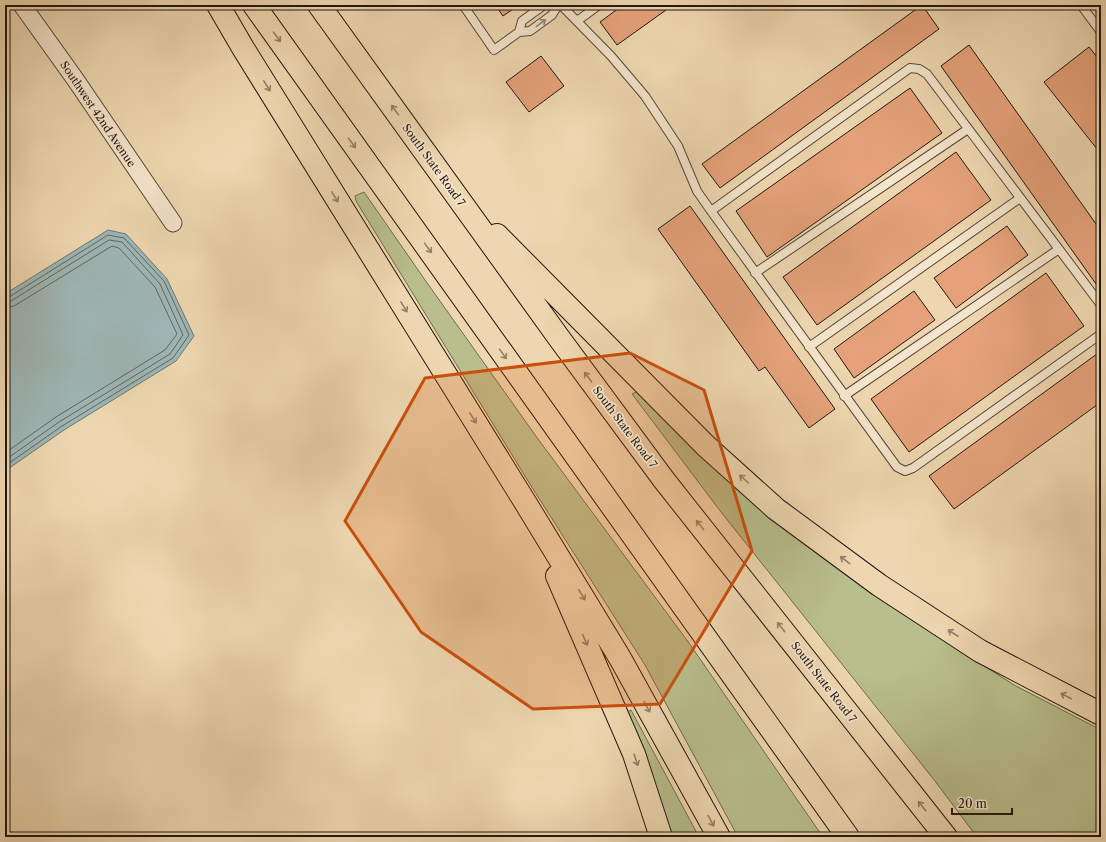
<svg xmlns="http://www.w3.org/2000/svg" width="1106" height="842" viewBox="0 0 1106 842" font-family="'Libre Caslon Text',serif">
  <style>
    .green { fill: #b8be8c; stroke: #6e6a4e }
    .water { fill: #9eb7b6; stroke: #6d7774 }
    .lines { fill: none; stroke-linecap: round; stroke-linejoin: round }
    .shore { stroke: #606663; stroke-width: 1 }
    .building { fill: #e5a27a; stroke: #231610 }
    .service-casing { stroke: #564638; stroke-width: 10 }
    .minor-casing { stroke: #564638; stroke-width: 19 }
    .primary-casing { stroke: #231610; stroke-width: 24 }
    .service { stroke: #f4e5cc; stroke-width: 8 }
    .minor { stroke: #f4e5cc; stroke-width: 17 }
    .primary { stroke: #eed7b0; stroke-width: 22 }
    .oneway { stroke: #968877 }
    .oneway2 { stroke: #938068 }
    .marked { fill: #ca4f0d; fill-opacity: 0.2; stroke: #ca4f0d; stroke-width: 3; stroke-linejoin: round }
    .labels { text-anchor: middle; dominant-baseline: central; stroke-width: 3.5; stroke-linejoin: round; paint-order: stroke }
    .street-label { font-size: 11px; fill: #231610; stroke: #f4e5cc }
  </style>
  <rect width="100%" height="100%" fill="#eed7b0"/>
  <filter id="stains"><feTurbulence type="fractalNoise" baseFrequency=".005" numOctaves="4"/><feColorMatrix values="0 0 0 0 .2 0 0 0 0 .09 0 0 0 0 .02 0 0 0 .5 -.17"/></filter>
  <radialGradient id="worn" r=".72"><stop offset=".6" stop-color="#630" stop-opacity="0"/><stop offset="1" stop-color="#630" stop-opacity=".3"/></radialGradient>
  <path class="green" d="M364 192 425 280 538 439 689 643 823 837H738L645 665 528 481 356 201 355 196Z
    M638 391 804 541 872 594 1014 685 1101 730V837H977L935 781 721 512 632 394Z
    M631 710 699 837H670L625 713Z"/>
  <path class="water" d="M108 230 126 234 167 279 194 336 176 361 64 430 5 471V294Z"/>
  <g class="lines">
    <path class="shore" d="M5 297H9L108 235 124 238 164 281 189 335 173 358 62 426 5 466
      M5 302 11 301 109 240 122 242 160 284 183 335 170 354 59 422 5 460
      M5 308 14 306 112 246 119 248 155 287 177 334 165 350 56 417 5 453"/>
  </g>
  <path class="building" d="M495 5H519L503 16Z
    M623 5H673L617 45 600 22Z
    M922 5 939 29 720 188 702 164Z
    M969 45 1101 231V291L941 66Z
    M1089 47 1101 62V154L1044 82Z
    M541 56 564 86 529 112 506 82Z
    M910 88 942 133 767 257 736 211Z
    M956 152 991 200 817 325 783 277Z
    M690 206 835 409 809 428 765 367 759 371 658 229Z
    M1007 226 1028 255 956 308 934 278Z
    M1046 273 1084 326 909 452 871 399Z
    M914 291 935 320 854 378 834 349Z
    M1101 351V402L954 509 929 476Z"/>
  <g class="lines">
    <defs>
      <path id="service" d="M463 5 494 50 519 32 530 31 552 15 558 5
        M561 5 611 56 645 96 678 146 697 191 711 211 897 467 905 471 913 468 1101 334
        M1081 5 1101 32
        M577 21 599 5
        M519 32 522 21 544 5
        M711 211 910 68 919 69 927 74 1101 305
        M755 273 968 129
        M809 347 1020 198
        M844 396 1059 249"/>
      <path id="minor" d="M22 5 75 79 173 223"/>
      <path id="primary" d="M218 5 243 48 525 502 620 658 719 837
        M254 5 848 837
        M319 5 559 338 664 480 946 837
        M497 235 706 446 776 509 879 585 980 651 1101 714
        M557 576 634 754 661 837"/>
    </defs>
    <use href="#service" class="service-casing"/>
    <use href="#minor" class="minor-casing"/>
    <use href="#primary" class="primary-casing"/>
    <use href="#service" class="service"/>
    <use href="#minor" class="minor"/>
    <use href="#primary" class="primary"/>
  </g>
  <defs><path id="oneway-shaft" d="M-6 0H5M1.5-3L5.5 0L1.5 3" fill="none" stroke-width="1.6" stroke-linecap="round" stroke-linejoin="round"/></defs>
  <use class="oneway" href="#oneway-shaft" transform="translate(541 23) rotate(-37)"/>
  <g class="oneway2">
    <use href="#oneway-shaft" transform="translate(277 37) rotate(54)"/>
    <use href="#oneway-shaft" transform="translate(267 86) rotate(58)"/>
    <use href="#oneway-shaft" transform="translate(395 110) rotate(-126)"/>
    <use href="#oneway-shaft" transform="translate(352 143) rotate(54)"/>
    <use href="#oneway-shaft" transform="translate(335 197) rotate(58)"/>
    <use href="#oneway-shaft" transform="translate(428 248) rotate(54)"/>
    <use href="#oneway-shaft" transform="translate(404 307) rotate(58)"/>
    <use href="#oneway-shaft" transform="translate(503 354) rotate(54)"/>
    <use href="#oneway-shaft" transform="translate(588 377) rotate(-127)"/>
    <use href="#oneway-shaft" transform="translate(473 418) rotate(58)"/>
    <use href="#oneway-shaft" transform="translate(744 479) rotate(-138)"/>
    <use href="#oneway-shaft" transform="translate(700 525) rotate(-128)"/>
    <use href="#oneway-shaft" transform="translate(845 560) rotate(-143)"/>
    <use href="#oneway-shaft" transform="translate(582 595) rotate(59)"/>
    <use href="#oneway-shaft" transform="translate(781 627) rotate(-128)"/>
    <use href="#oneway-shaft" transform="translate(953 633) rotate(-147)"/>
    <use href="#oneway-shaft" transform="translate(585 640) rotate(67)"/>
    <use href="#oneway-shaft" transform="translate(1066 696) rotate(-152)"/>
    <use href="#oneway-shaft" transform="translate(647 707) rotate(61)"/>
    <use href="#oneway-shaft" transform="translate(636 760) rotate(72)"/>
    <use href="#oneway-shaft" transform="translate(922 806) rotate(-128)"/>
    <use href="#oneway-shaft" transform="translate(711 821) rotate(62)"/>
  </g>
  <path class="marked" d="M630 353 704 390 752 551 660 704 533 709 421 632 345 521 425 378Z"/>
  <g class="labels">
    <g class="street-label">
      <text transform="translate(98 114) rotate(56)">Southwest 42nd Avenue</text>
      <text transform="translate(434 165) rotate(54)">South State Road 7</text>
      <text transform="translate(625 427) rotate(53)">South State Road 7</text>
      <text transform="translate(824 682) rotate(52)">South State Road 7</text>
    </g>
  </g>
  <rect width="1106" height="842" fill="none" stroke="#eed7b0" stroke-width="20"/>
  <rect x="6" y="6" width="1094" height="830" fill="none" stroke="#231610" stroke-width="2"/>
  <rect x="10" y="10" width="1086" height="822" fill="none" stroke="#231610"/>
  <path d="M952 808v6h60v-6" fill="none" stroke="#231610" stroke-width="2"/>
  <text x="958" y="808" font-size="12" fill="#231610" stroke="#f4e5cc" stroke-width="3" paint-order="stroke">20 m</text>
  <rect width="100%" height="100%" filter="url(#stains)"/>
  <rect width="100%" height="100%" fill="url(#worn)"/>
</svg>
